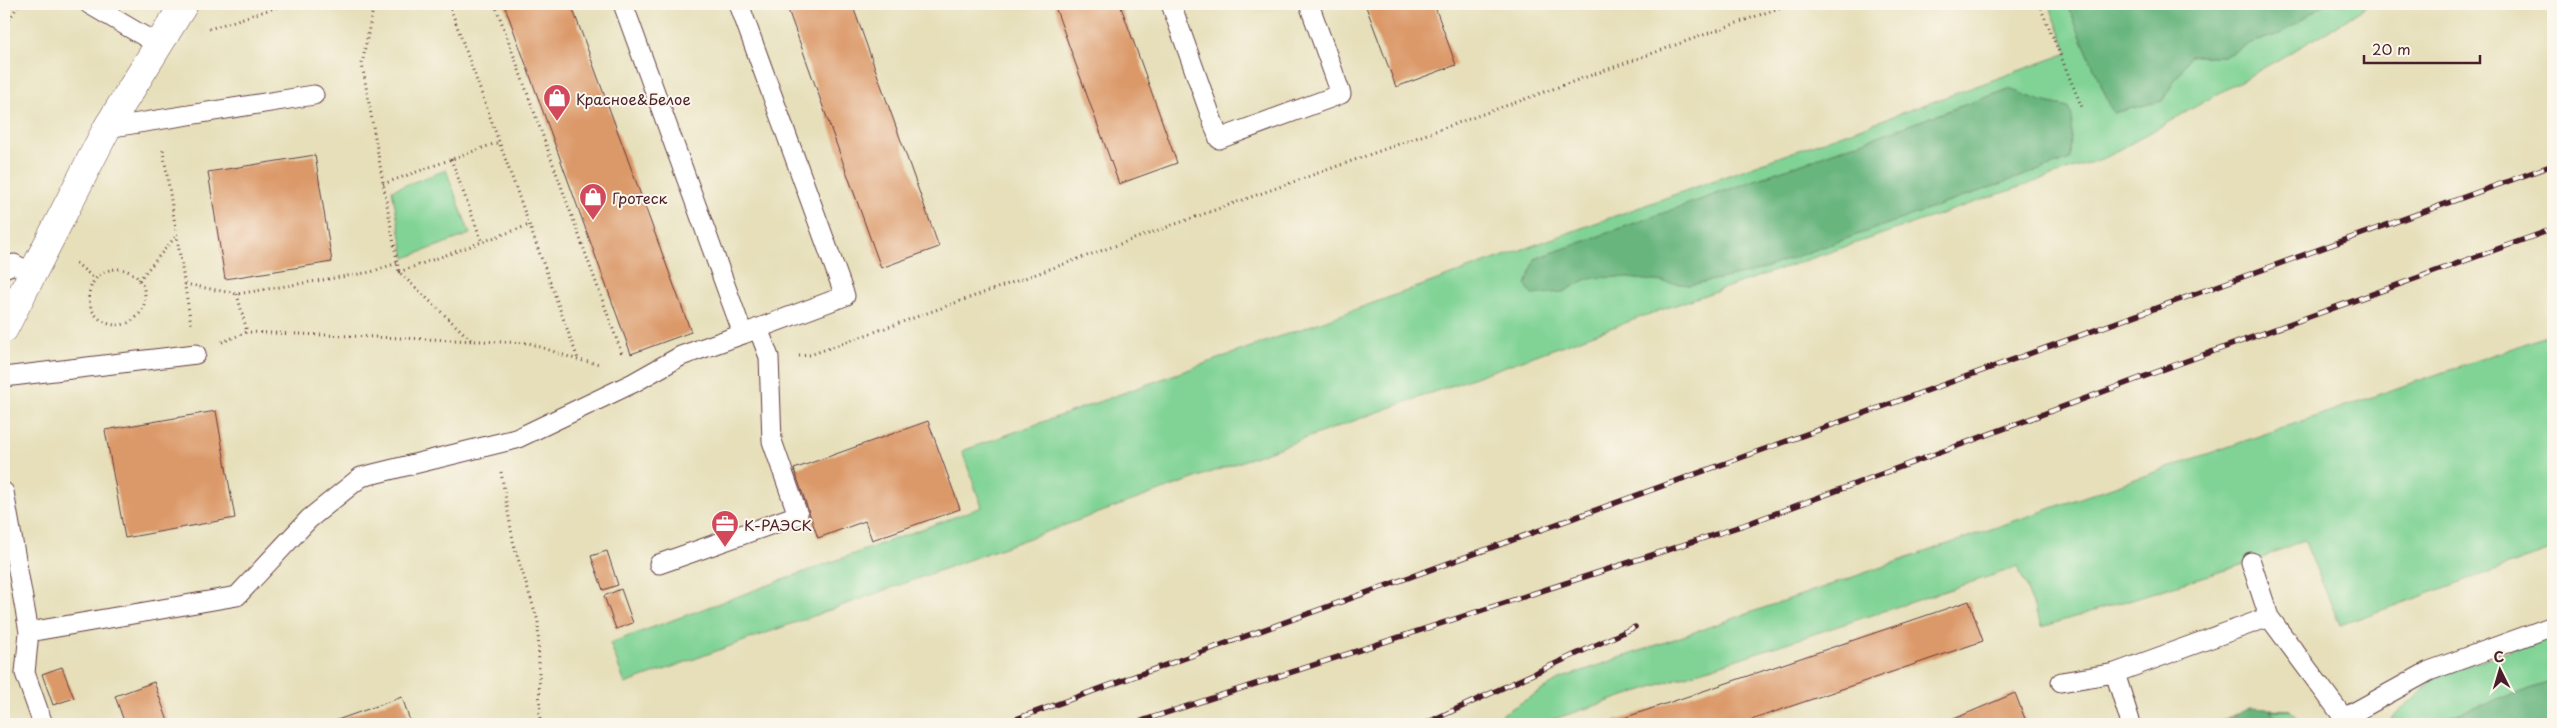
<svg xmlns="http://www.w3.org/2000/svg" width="2557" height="728" viewBox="0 0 2557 728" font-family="'Playpen Sans',sans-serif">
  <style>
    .green { fill: #80d395; stroke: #657960; fill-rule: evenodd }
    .forest { fill: #68b57e; stroke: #596a54 }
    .building { fill: #db9868 }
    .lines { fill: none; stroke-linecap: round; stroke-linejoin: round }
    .lane-casing { stroke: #613c40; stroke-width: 21 }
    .street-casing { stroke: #613c40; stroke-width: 29 }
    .path { stroke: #613c40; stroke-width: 3; stroke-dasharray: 1 4; stroke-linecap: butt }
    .lane { stroke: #fff; stroke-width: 19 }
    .street { stroke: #fff; stroke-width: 28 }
    .rail-casing { stroke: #4a1f2b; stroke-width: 5.5 }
    .rail { stroke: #fbf7ec; stroke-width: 4; stroke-dasharray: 11; stroke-linecap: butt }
    .labels { text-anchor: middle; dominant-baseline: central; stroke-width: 4; stroke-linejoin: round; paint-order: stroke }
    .poi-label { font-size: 15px; fill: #4a1f2b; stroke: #fbf7ec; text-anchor: start }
  </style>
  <rect width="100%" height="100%" fill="#fbf7ec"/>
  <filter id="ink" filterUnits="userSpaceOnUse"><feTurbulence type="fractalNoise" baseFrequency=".02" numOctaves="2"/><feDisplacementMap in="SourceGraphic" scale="10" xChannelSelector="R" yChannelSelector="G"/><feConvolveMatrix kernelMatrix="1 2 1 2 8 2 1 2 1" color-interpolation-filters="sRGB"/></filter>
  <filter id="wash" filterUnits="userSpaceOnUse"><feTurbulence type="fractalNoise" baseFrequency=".0096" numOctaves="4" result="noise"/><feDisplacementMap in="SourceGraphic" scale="20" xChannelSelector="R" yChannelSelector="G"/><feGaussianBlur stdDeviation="1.12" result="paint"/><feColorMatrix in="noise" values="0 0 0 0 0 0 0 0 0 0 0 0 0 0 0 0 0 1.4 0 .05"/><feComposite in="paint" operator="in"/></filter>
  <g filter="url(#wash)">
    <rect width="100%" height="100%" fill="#e6dfba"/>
    <path class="green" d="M2049 4H2067L2113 113 2162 101 2190 56H2225L2251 43 2282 33 2325 4H2370L2332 29 2107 157 1658 311 625 684 610 643 982 507 962 451 2068 53ZM2009 89 2041 101 2068 107 2070 159 1753 272 1689 285 1620 277 1589 278 1535 259Z
      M446 170 470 234 405 258 392 190Z
      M2553 334V549L2340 625 2304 540 2251 562 2042 627 2018 567 1539 724H1486L1562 678Z
      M2553 635V681L2431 724H2386L2437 676Z
      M2269 710H2290L2301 724H2283Z"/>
    <path class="forest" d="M2067 4H2325L2282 33 2251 43 2225 56H2190L2162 101 2113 113Z
      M2009 89 2041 101 2068 107 2072 116 2070 159 1753 272 1689 285 1620 277 1589 278 1563 292 1532 295 1526 285 1535 259Z
      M2553 681V724H2431L2433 722Z
      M2250 708 2290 710H2270L2283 724H2214Z"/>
    <g id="blocks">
      <path class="building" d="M504 4H571L691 332 631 354Z
        M786 4H852L939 247 881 268Z
        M1054 4H1120L1177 163 1119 184Z
        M1365 4H1434L1456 65 1396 87Z
        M315 155 332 262 225 279 208 172Z
        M216 411 235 518 125 538 105 430Z
        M928 421 960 509 872 540 865 521 818 538 794 469Z
        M607 551 618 585 603 590 591 556Z
        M621 589 633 623 616 629 604 596Z
        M1969 601 1983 641 1739 724H1606Z
        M62 667 74 698 53 705 42 674Z
        M154 682 169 724H125L115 696Z
        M2015 693 2027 724H1942Z
        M402 697 411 724H326Z"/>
    </g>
  </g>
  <g filter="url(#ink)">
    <use href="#blocks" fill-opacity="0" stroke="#613c40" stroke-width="1"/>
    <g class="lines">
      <defs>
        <path id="lane" d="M89 4 159 45
          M623 4 743 334 845 296 739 4
          M1171 4 1219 139 1341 94 1309 4
          M107 128 314 95
          M4 268 14 264 33 274
          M4 377 196 354
          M4 492 29 632 25 673 43 724
          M2251 562 2269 617 2344 718 2346 724
          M659 564 798 515 772 441 769 357 758 328
          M29 632 237 596 309 519 361 477 516 439 633 383 681 356 743 334
          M2061 682 2115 673
          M2344 718 2429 671 2553 626
          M2131 724 2115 673 2269 617"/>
        <path id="street" d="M4 329 107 128 184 4"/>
      </defs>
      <use href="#lane" class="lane-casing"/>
      <use href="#street" class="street-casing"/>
      <path class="path" d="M374 4 362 64 399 272 471 340
        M449 4 578 359
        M495 4 622 354
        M2039 4 2083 110
        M4 28 19 4
        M209 29 287 4
        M163 150 191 324
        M451 159 482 242
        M383 184 499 142
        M76 263 95 279
        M89 297a28 28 0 1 1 56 0a28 28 0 1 1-56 0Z
        M399 272 529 225
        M139 280 177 235
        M185 284 237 294 371 272 397 263
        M237 294 247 332
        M222 342 247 332 529 343 578 360 600 364
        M799 356 810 355 1790 4
        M501 472 514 546 538 621 540 724"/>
      <use href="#lane" class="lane"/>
      <use href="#street" class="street"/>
      <defs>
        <path id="rail" d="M1002 724 2553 165
          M1132 724 1744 525 2178 364 2553 229
          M1424 724 1635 627"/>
      </defs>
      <use href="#rail" class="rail-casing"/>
      <use href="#rail" class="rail"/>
    </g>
  </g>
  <defs>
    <symbol id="shop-pin" viewBox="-11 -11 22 30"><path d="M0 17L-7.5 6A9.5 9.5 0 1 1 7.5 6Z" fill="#d1495b" stroke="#fbf7ec"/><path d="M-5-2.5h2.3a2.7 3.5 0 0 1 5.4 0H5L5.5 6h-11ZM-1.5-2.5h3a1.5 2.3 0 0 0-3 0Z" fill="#fff"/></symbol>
    <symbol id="office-pin" viewBox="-11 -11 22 30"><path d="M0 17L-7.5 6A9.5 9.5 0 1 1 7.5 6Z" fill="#d1495b" stroke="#fbf7ec"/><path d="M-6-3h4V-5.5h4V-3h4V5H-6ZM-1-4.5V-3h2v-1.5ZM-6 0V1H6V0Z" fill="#fff"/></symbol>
  </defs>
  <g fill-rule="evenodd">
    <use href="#shop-pin" x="541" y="82" width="32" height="43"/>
    <use href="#shop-pin" x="577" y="181" width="32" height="43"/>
    <use href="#office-pin" x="709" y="508" width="32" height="43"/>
  </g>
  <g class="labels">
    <g class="poi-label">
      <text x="576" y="98">Красное&amp;Белое</text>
      <text x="612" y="197">Гротеск</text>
      <text x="744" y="524">К-РАЭСК</text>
    </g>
  </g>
  <rect width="2557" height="728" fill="none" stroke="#fbf7ec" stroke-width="20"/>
  <g transform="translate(2500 670) rotate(355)" stroke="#fbf7ec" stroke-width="4" paint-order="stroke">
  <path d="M0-4L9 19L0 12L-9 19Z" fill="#4a1f2b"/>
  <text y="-8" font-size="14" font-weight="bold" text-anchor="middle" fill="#4a1f2b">С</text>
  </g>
  <path d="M2364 55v8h116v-8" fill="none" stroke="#4a1f2b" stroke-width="2.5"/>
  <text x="2372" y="55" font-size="15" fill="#4a1f2b" stroke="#fbf7ec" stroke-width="4" paint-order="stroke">20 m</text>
</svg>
